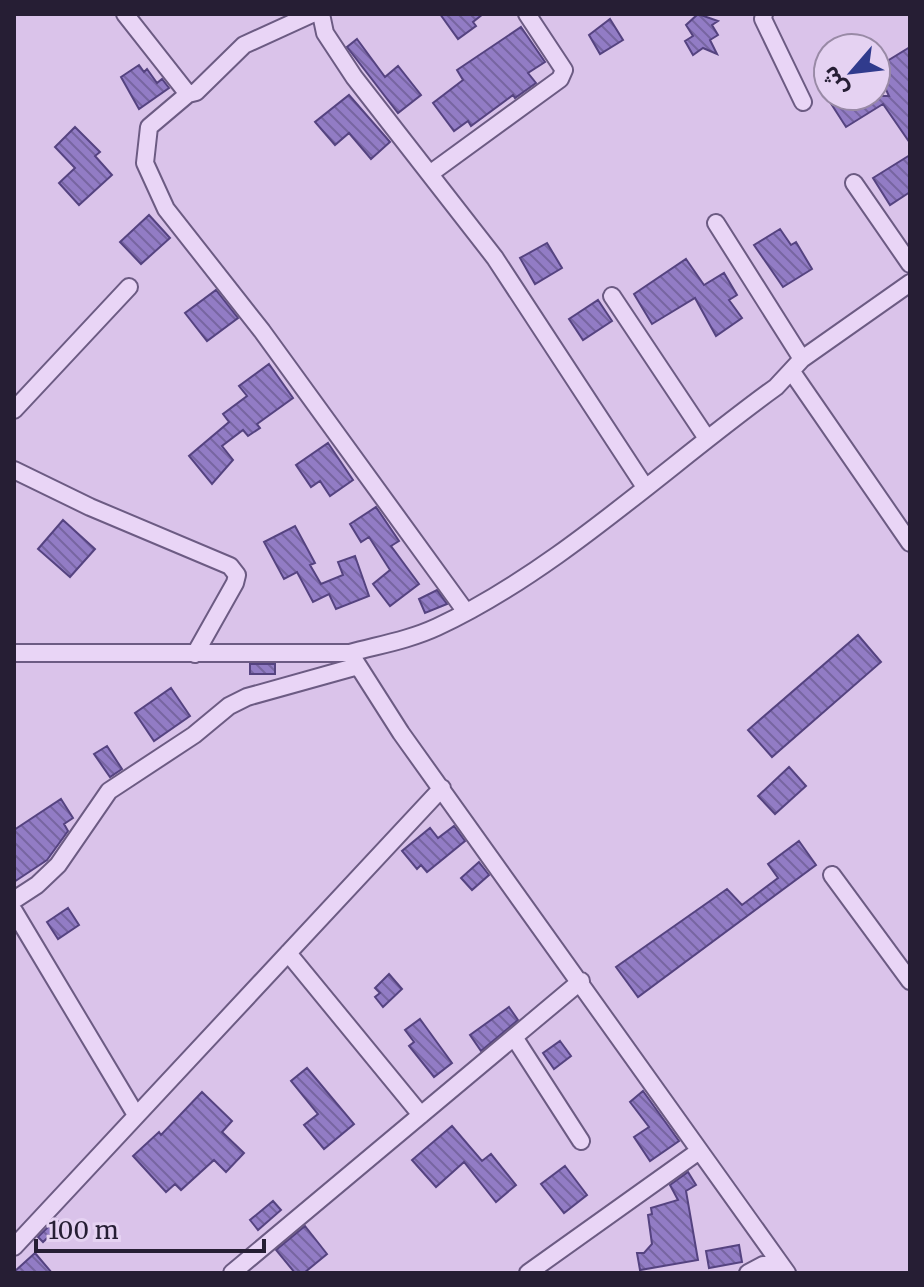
<svg xmlns="http://www.w3.org/2000/svg" width="924" height="1287" viewBox="0 0 924 1287" font-family="Merriweather,'Noto Sans Arabic',serif">
  <style>
    .building { fill: url(#building-back-hatch); stroke: #554380; stroke-width: 2 }
    .lines { fill: none; stroke-linecap: round; stroke-linejoin: round }
    .minor-casing { stroke: #6c5b83; stroke-width: 20 }
    .minor { stroke: #e9d5f6; stroke-width: 16 }
  </style>
  <defs>
    <pattern id="building-back-hatch" width="6" height="6" patternUnits="userSpaceOnUse" patternTransform="scale(2)"><rect width="6" height="6" fill="#927cc5"/><path d="M-1 5l2 2M0 0l6 6M5-1l2 2" fill="none" stroke="#7765a1"/></pattern>
  </defs>
  <rect width="100%" height="100%" fill="#dac3ea"/>
  <path class="building" d="M440 14H483L473 22 476 26 458 39Z
    M698 14 718 21 712 25 718 35 710 40 717 54 703 48 693 55 685 41 693 36 686 25Z
    M610 19 623 40 600 54 589 35Z
    M521 27 545 62 528 73 536 83 515 98 513 95 471 126 468 121 454 131 433 103 463 80 457 70Z
    M357 39 385 77 398 66 421 95 398 113 347 47Z
    M910 47V143L883 104 846 127 830 102 839 96H889L876 68Z
    M139 65 144 72 147 69 157 83 162 79 169 88 139 109 121 77Z
    M349 95 390 142 371 159 349 133 335 145 315 122Z
    M75 127 100 152 95 156 112 175 79 205 59 183 75 168 55 147Z
    M910 155V192L890 205 873 178Z
    M149 215 170 238 141 264 120 242Z
    M780 229 791 245 796 242 812 269 783 287 754 245Z
    M547 243 562 268 535 284 520 258Z
    M686 259 704 285 724 273 737 295 729 300 742 318 716 336 695 298 652 324 634 294Z
    M216 290 238 318 207 341 185 313Z
    M598 300 612 321 583 340 569 319Z
    M269 364 293 398 257 424 260 428 248 436 243 430 222 446 233 460 212 484 189 456 229 422 223 414 247 396 239 386Z
    M328 443 353 480 330 496 320 481 311 487 296 465Z
    M376 507 399 541 391 546 419 584 390 606 373 584 390 570 369 537 361 542 350 524Z
    M63 520 95 549 70 577 38 549Z
    M295 526 315 563 310 565 321 584 343 575 338 562 355 556 369 596 336 609 329 594 313 602 297 572 284 579 264 542Z
    M437 590 447 604 425 613 419 599Z
    M858 635 881 662 772 757 748 730Z
    M250 664H275V674H250Z
    M171 688 190 716 154 741 135 713Z
    M107 746 122 769 110 777 94 754Z
    M789 767 806 786 775 814 758 796Z
    M61 799 73 818 64 824 68 831 47 860 14 882V830Z
    M454 826 465 841 427 872 421 865 417 869 402 851 430 828 438 838Z
    M799 841 816 865 638 997 616 967 727 889 742 905 778 878 768 864Z
    M479 862 489 875 472 890 461 878Z
    M68 908 79 925 58 939 47 922Z
    M389 974 402 989 383 1007 375 997 380 993 375 988Z
    M509 1007 518 1020 481 1051 470 1035Z
    M420 1019 452 1063 434 1077 409 1046 414 1042 405 1030Z
    M560 1041 571 1056 554 1069 543 1053Z
    M307 1068 354 1124 324 1149 304 1125 318 1114 291 1081Z
    M643 1091 679 1141 650 1161 634 1137 649 1127 630 1102Z
    M202 1092 232 1121 222 1132 244 1153 226 1172 214 1160 181 1190 175 1184 166 1192 133 1156 159 1132 161 1135Z
    M452 1126 482 1161 491 1154 516 1185 496 1202 464 1162 436 1187 412 1160Z
    M565 1166 587 1195 564 1213 541 1184Z
    M688 1172 696 1185 686 1191 698 1260 640 1270 637 1253H644L652 1244 648 1215 652 1214 651 1208 678 1200 670 1185Z
    M273 1201 281 1210 258 1230 250 1220Z
    M56 1219 61 1225 43 1242 38 1237Z
    M305 1226 327 1254 304 1273H295L276 1250Z
    M739 1245 742 1262 709 1268 706 1251Z
    M35 1253 52 1273H14V1272Z"/>
  <g class="lines">
    <defs>
      <path id="minor" d="M125 14 188 94 196 92 244 45 312 14
        M321 14 325 33 354 77 495 258 645 487
        M764 14 763 19 803 102
        M188 94 149 127 145 163 166 209 262 331 466 612
        M431 173 560 79 564 70 527 14
        M854 183 910 264
        M716 223 802 359
        M612 296 706 437
        M792 372 910 543
        M14 410 129 287
        M14 470 90 507 230 566 237 575 235 583 195 654
        M14 653H350C379 645 409 640 437 627 556 572 669 464 776 387L802 359 910 283
        M350 653 401 733 787 1273
        M832 875 910 981
        M14 900 37 885 58 865 109 791 194 735 229 706 247 697 358 666
        M14 911 136 1115
        M288 953 421 1115
        M514 1037 581 1141
        M14 1247 442 788
        M232 1273 581 981
        M528 1273 699 1151
        M748 1273 763 1265H781"/>
    </defs>
    <use href="#minor" class="minor-casing"/>
    <use href="#minor" class="minor"/>
  </g>
  <rect width="924" height="1287" fill="none" stroke="#261e34" stroke-width="32"/>
  <g transform="translate(852 72) rotate(242)"><circle r="38" fill="#e5d2f2" stroke="#998aa6" stroke-width="2"/>
  <path d="M0-6L14 30L0 20L-14 30Z" fill="#303b8d"/>
  <text y="-12" font-size="22" font-weight="bold" text-anchor="middle" fill="#261e34">ش</text>
  </g>
  <path d="M36 1239v12h228v-12" fill="none" stroke="#261e34" stroke-width="4"/>
  <text x="48" y="1239" font-size="24" fill="#261e34" stroke="#e5d2f2" stroke-width="6" paint-order="stroke">100 m</text>
</svg>
